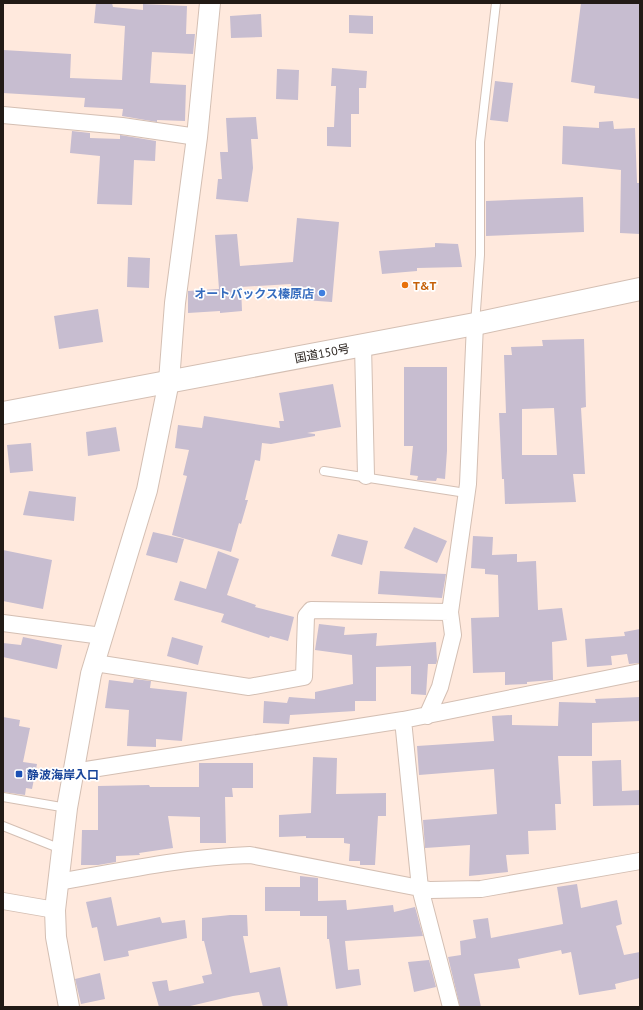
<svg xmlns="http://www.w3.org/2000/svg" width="643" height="1010" viewBox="0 0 643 1010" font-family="'PT Sans','Noto Sans JP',sans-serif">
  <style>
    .building { fill: #c7bdd0; fill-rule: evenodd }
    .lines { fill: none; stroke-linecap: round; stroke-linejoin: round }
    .service-casing { stroke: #d4bfb3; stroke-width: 10 }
    .minor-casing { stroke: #d4bfb3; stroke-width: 18 }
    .tertiary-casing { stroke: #d4bfb3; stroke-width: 22 }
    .trunk-casing { stroke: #d4bfb3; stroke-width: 24 }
    .service { stroke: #fff; stroke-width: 8 }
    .minor { stroke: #fff; stroke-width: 16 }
    .tertiary { stroke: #fff; stroke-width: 20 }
    .trunk { stroke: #fff; stroke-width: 22 }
    .food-dot { fill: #e8710a; stroke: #fff; stroke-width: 1.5 }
    .shop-dot { fill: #3f7fe0; stroke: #fff; stroke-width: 1.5 }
    .transit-dot { fill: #1a4fb4; stroke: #fff; stroke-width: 1.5 }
    .labels { text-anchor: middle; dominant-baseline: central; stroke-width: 3.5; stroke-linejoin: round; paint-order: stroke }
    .food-label { font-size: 12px; font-weight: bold; fill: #c56008; stroke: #fff; text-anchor: start }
    .shop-label { font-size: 12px; font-weight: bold; fill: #366cbe; stroke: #fff; text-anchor: end }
    .street-label { font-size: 12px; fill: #221b16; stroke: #fff }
    .transit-label { font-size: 12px; font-weight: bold; fill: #164399; stroke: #fff; text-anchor: start }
  </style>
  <rect width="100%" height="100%" fill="#ffe9dd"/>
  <path class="building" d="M96 3H112L113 7 143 10V4L187 6 186 34H195L193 54 152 52 150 83 186 85 185 121 157 120V122L122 116 123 109 84 107 85 98 3 93V50L71 54 70 78 122 80 125 26 94 23Z
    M581 3H640V99L594 93 595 86 571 82Z
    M261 14 262 37 231 38 230 16Z
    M349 15 373 16V34L349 33Z
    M332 68 367 71 366 88H359V114H351V147L327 146V127H334L336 86H331Z
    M277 69 299 70 298 100 276 99Z
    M495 81 513 83 508 122 490 120Z
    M256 117 258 139H251L253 168 248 202 216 199 218 179H222L220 152H228L226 118Z
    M613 121 614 129 635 128 637 183H640V234L620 233 621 170 562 164 563 126 599 128V122Z
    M72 131 90 133V138L120 139V135L156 141 155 161 134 160 132 205 97 204 100 156 70 153Z
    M583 197 584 232 486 236V201Z
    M297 218 339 222 332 302 290 299 291 284 241 287 242 311 220 313V311L188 313V291L219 289 215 235 237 234 240 266 293 262Z
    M435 243 458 244 462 267 417 268V271L382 274 379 251 435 247Z
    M128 257 150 258 149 288 127 287Z
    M98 309 103 342 59 349 54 316Z
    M584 339 586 407 581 408 585 474H573L576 502 505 504 504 479H502L499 413H506L504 355H512L511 347 543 346 542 340ZM554 408 557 455H522V409Z
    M404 367H447V451L445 479 437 478 436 481 417 480 418 476 410 475 413 446H404Z
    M333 384 341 427 307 433 315 434V436L271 444 262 443 260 461 255 460 245 500H248L241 524 239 523 231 552 172 535 187 476 183 475 189 450 175 448 178 425 202 428 204 416 280 428 279 421H284L279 393Z
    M116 427 120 451 88 456 86 432Z
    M31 443 33 471 10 473 7 445Z
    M29 491 76 497 74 521 23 515Z
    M414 527 447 541 437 563 404 548Z
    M153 532 184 539 177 563 146 555Z
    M338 534 368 541 362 565 331 556Z
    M473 536 493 537 492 555 517 554V562L536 561 538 610 562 608 567 640 552 642 553 680 527 682V684L505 685V672L473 673 471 618 499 617 498 575 485 574V569L471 568Z
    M3 550 52 560 43 609 3 601Z
    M218 551 239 559 227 595 256 605 255 607 294 617 288 641 270 636 269 638 221 622 224 614 174 600 180 581 206 589Z
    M380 571 446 574 442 598 378 594Z
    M319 624 345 627 344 635 377 633 376 646 436 642 437 661 436 664H428L426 695 411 694V666L376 667V701H355V711L290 715 289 724 263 723 264 701 287 703 289 697 315 699V692L353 684 352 655 315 650Z
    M640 629V663L629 664 627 654 611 656 612 665 587 667 585 639 625 636 624 632Z
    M23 637 62 645 57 669 3 657V643L21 645Z
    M172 637 203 646 198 665 167 656Z
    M134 679 151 681 150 688 187 692 182 741 156 739V747L127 746 129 710 105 708 109 680 133 683Z
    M640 697V721L592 723V756H558L561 804H555L556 830 528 831 529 854 506 855 508 872 469 876 470 845 425 848 423 820 497 814 494 769 419 775 417 746 494 741 492 716 512 715V725L558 726 559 702 596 703 595 699Z
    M3 717 20 720 19 726 30 728 23 762 37 764 32 789 26 788 25 795 3 792Z
    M313 757 337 758 336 794 386 793V816H378L375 865H360V861H349L350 844 344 843V838H306V836L279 837V815L311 813Z
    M621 760 622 791 640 790V805L593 806 592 761Z
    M199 763H253V788H232L233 797H225L226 843H200V817L168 816 173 848 139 853 140 855 116 856V862L98 865H81L82 830H98V786L149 785 150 787H199Z
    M300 876 318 878V901L346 900 347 910 393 905 394 912 415 907 423 936 345 941 348 970 359 969 361 985 336 989 329 939H327V916H300V911H265V887H300Z
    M577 884 581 908 617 900 622 924 616 926 624 955 640 952V978L615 984 616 989 579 995 571 952 562 954 561 950 518 959 520 968 474 974 481 1007H460L448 957 461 955 460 941 476 938 473 920 488 918 491 938 563 924 557 887Z
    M111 897 117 926 160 917 162 923 185 920 187 938 128 951 129 956 104 961 97 927 92 928 86 902Z
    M230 915H247L248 936H243L250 973 280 967 288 1007H263L259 992 233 996 186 1007H159L152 982 167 980 169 991 204 983 202 976 212 974 204 941H202V918Z
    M429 960 436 987 414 992 408 962Z
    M100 973 105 999 81 1004 75 979Z"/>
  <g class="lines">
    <defs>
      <path id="service" d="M475 324 480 255V142L496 3
        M324 471 466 493
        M3 797 67 808
        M3 826 61 849"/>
      <path id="minor" d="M3 115 122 126 197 137
        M363 345 366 476
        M450 612 468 484 475 324
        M3 623 102 636
        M95 663 249 687 304 677 306 616 311 610 450 612 453 635 440 687 427 716
        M403 720 420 888 451 1007
        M73 772 403 720 640 672
        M58 882C121 871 185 857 250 855L430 890 481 889 640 861
        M3 901 55 910"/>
      <path id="tertiary" d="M69 1007 56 937 55 910 67 808 91 674 147 490 169 381 175 303 197 137 210 3"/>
      <path id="trunk" d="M3 413 475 324 640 289"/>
    </defs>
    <use href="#service" class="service-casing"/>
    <use href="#minor" class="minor-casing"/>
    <use href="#tertiary" class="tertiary-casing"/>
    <use href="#trunk" class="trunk-casing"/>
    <use href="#service" class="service"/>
    <use href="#minor" class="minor"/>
    <use href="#tertiary" class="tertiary"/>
    <use href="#trunk" class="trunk"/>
  </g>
  <circle class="food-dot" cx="405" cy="285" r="4"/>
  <circle class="shop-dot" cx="322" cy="293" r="4"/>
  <rect class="transit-dot" x="15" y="770" width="8" height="8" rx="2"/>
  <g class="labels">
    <g class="food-label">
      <text x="413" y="285">T&amp;T</text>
    </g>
    <g class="shop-label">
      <text x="314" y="293">オートバックス榛原店</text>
    </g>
    <g class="street-label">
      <text transform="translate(322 353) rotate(-11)">国道150号</text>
    </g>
    <g class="transit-label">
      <text x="27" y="774">静波海岸入口</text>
    </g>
  </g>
  <rect width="643" height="1010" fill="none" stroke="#221b16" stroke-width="8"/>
</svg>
